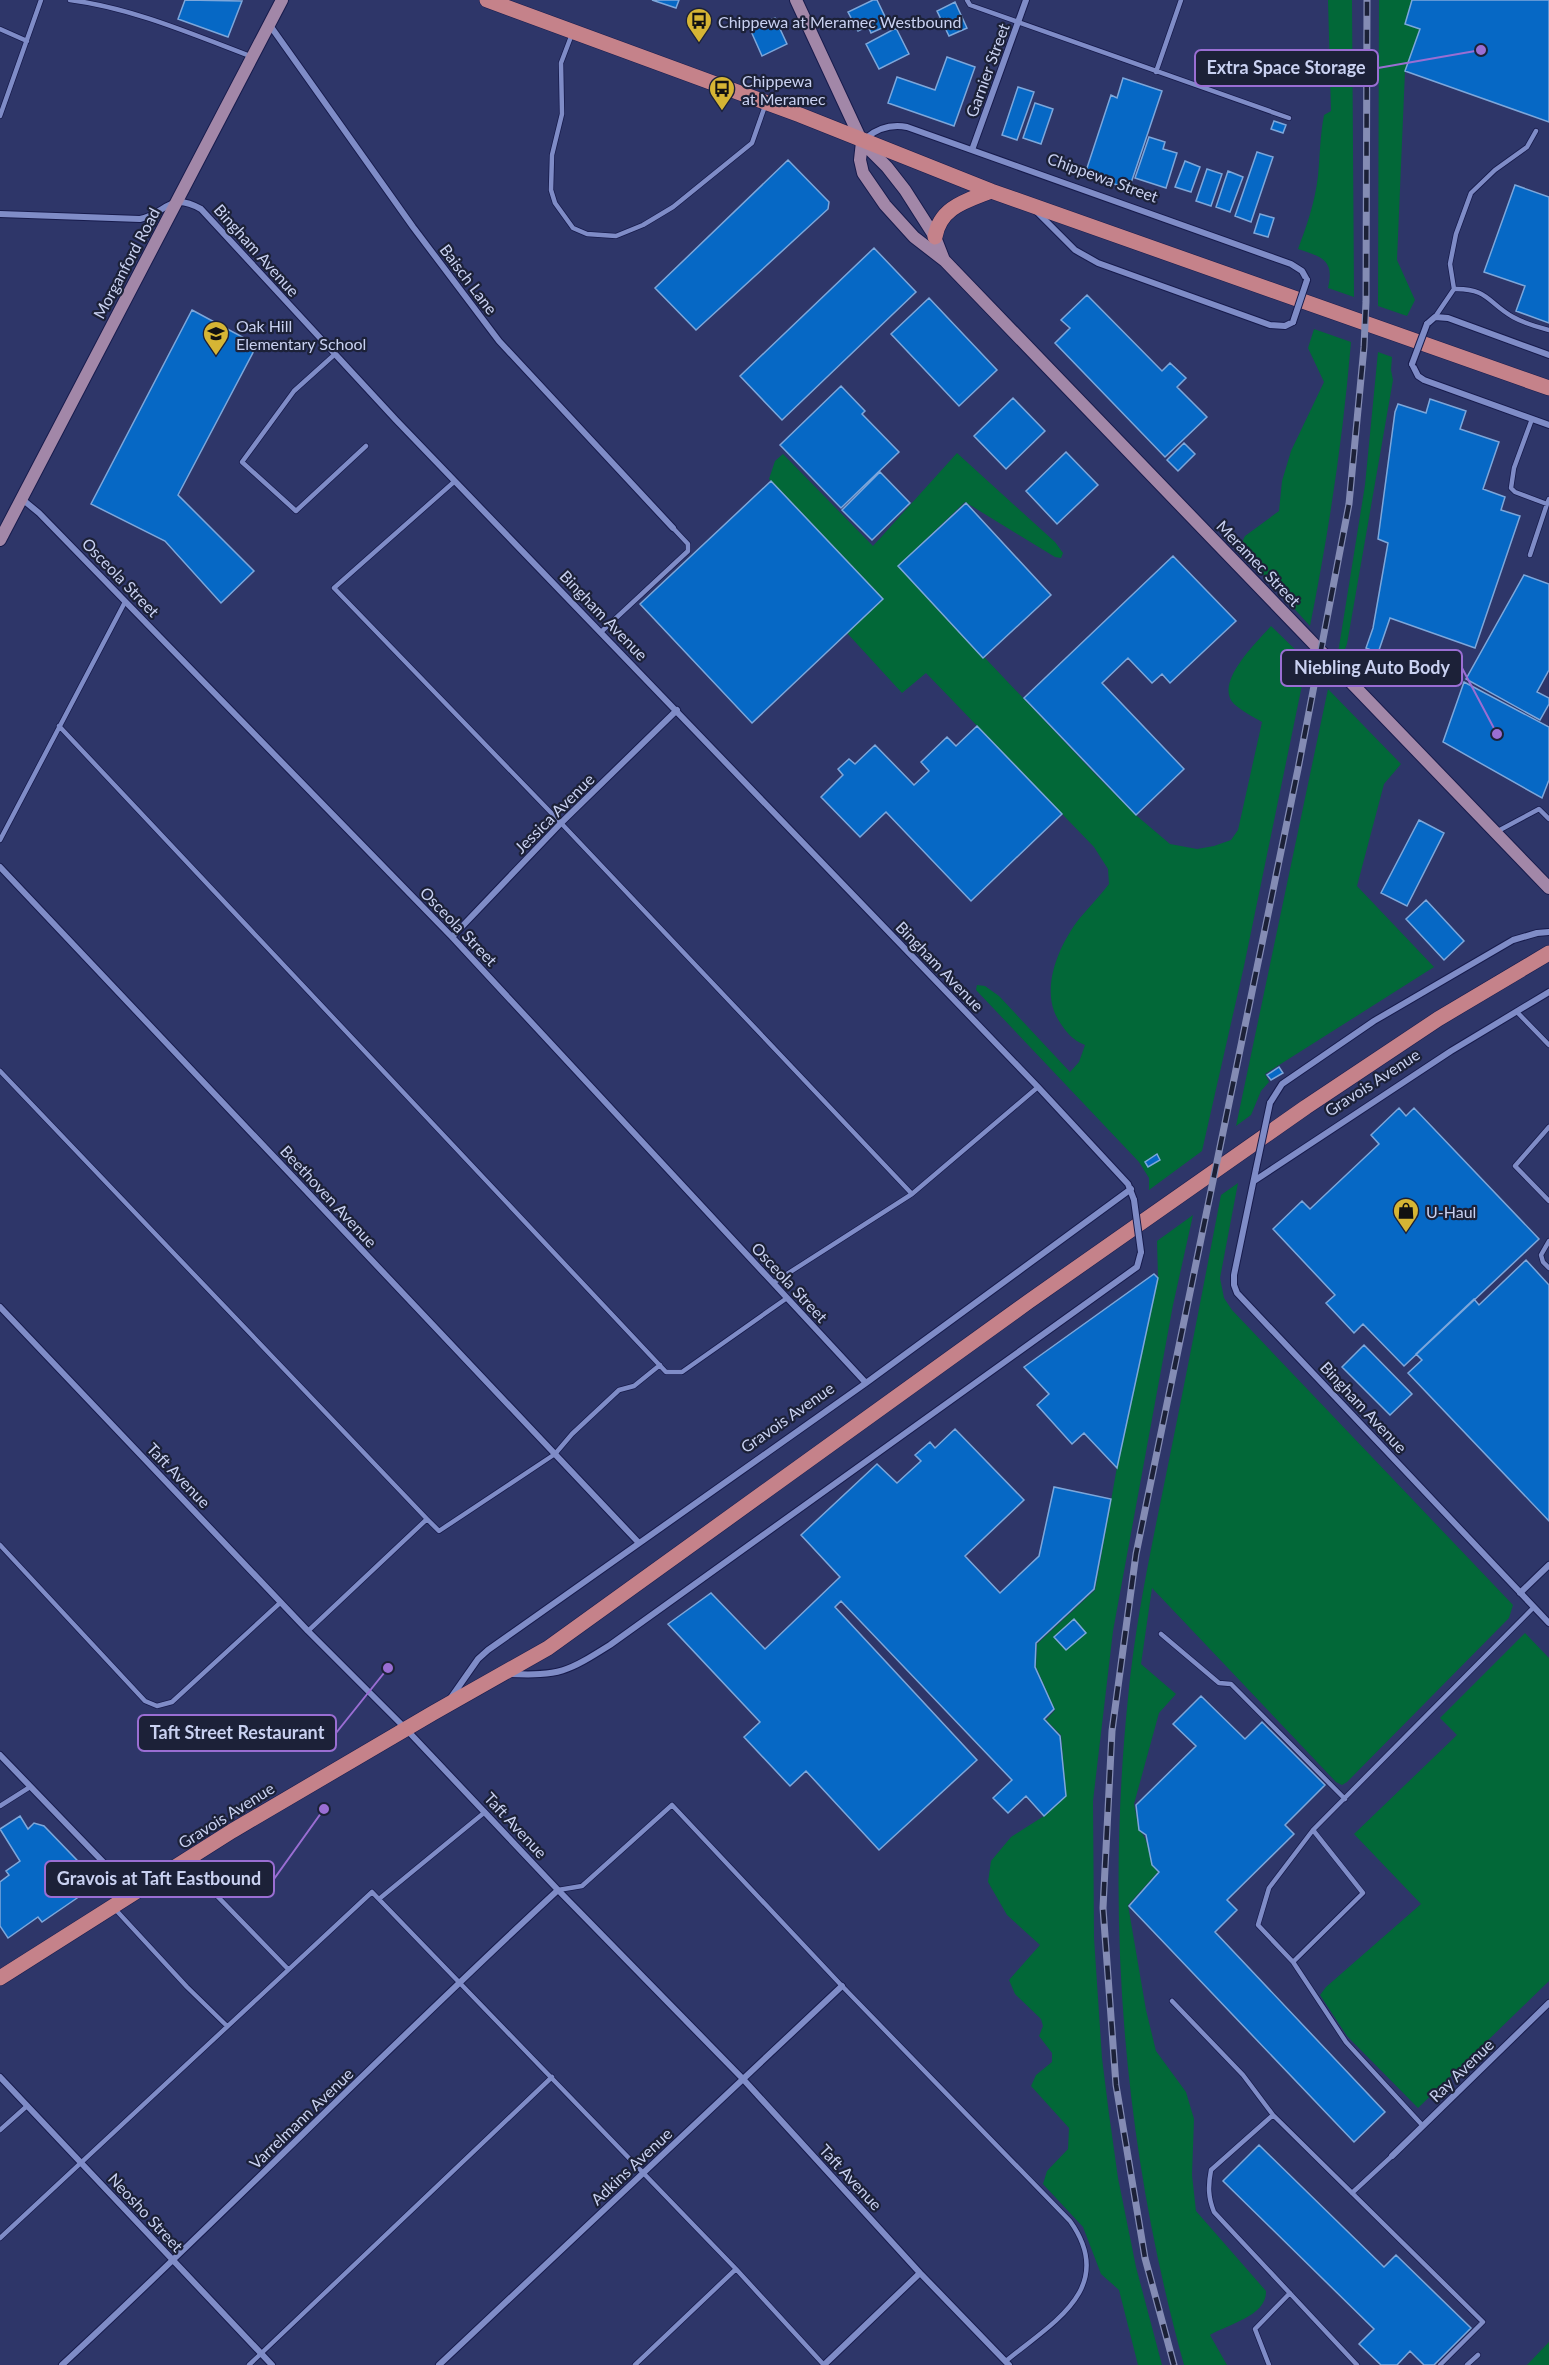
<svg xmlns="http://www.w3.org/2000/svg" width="1549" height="2365" viewBox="0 0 1549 2365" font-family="Lato,sans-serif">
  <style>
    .green { fill: #026838 }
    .building { fill: #0668c5; stroke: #7da7db; stroke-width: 1.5 }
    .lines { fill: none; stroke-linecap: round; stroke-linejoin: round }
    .lane-casing { stroke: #171b4c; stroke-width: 6 }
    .street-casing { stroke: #171b4c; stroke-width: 8 }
    .secondary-casing { stroke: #171b4c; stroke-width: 14 }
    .primary-casing { stroke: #171b4c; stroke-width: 16 }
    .lane { stroke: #7f8cc7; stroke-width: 4.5 }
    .street { stroke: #7f8cc7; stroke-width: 6 }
    .secondary { stroke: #a287a8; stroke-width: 12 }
    .primary { stroke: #c5828a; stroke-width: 15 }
    .rail-casing { stroke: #848cb4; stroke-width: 7 }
    .rail { stroke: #1c2138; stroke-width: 4.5; stroke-dasharray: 14; stroke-linecap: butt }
    .street-bridge-casing { stroke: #171b4c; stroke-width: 8; stroke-linecap: butt }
    .street-bridge { stroke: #7f8cc7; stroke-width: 6 }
    .labels { text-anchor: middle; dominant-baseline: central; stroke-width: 4.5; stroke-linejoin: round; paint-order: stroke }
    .poi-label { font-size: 16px; fill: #c9d1f1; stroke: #1c2138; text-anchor: start }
    .street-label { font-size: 16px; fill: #c9d1f1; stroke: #1c2138 }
    .leader { fill: none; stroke: #9a6ed3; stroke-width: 2 }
    .callout-dot { fill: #9a6ed3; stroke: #1c2138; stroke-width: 2 }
    .callout { fill: #1c2138; stroke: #9a6ed3; stroke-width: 2 }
    .callout-label { font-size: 18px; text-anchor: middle; font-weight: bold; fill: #c9d1f1 }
  </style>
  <rect width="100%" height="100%" fill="#2e3669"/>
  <path class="green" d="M1328 0H1352L1354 297 1328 288C1335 259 1321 257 1298 249 1307 225 1315 202 1318 176 1320 155 1320 136 1324 115L1331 111Z
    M1379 0H1412L1406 24 1420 29 1405 71 1397 260 1415 300 1407 316 1378 306Z
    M1314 329 1351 342C1343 438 1329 531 1310 626L1239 548 1245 536 1279 511 1282 481 1291 451 1324 382 1308 348Z
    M1378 352 1392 357 1391 370 1393 380 1347 644 1345 649 1338 653 1365 485Z
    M957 453 1055 542 1063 553 1061 558 1055 557 965 502 898 566 1096 775 1137 816 1170 844 1197 849 1214 846 1231 840 1238 830 1262 722C1253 717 1242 711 1234 704 1213 683 1258 641 1271 626L1307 661 1244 966 1202 1151 1149 1190V1178L1139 1162 976 990 977 985 985 986 999 996 1070 1072 1079 1062 1085 1045C1072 1040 1066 1032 1059 1021 1039 990 1059 945 1079 919 1089 907 1100 896 1109 884L1108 869 1094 847 926 673 902 693 847 633 883 599 769 479 775 461 783 454 873 546Z
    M1328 689 1401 764 1384 784 1357 886 1434 967 1265 1074 1269 1082 1261 1091 1251 1115 1236 1126Z
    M1238 1183 1220 1278 1224 1298 1232 1310 1513 1605 1509 1618 1347 1782 1342 1785 1336 1782 1152 1588 1141 1664 1176 1694 1159 1713 1134 1804 1139 1830C1151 1841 1147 1860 1158 1872L1128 1905 1146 2010 1156 2051 1186 2092 1194 2119 1192 2175 1196 2211 1266 2291C1267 2316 1228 2324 1210 2335L1227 2365H1184C1124 2149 1105 1922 1128 1698 1135 1623 1151 1549 1166 1475 1185 1382 1203 1288 1221 1195Z
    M1193 1215 1173 1305 1113 1631 1093 1801 1094 1938 1102 2058 1109 2114 1118 2178 1136 2267 1162 2365H1138L1119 2290 1101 2274 1083 2227 1043 2184 1047 2171 1068 2149 1069 2128 1031 2086 1036 2075 1052 2062V2053L1039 2036 1043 2026 1041 2019 1015 1994 1009 1980 1040 1945 1007 1915 988 1882 991 1861 1011 1837 1044 1816 1066 1796 1061 1735 1046 1720 1055 1710 1036 1667 1037 1644 1095 1590 1117 1467 1158 1277 1157 1241Z
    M1525 1633 1549 1658V1981L1418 2108 1347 2036 1320 1995 1326 1987 1421 1904 1354 1834 1457 1735 1440 1718Z
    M1549 2342V2365H1527Z"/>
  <path class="building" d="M185 0 242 1 228 37 178 19Z
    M652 0H679L676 8Z
    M873 0H877L889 25 871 33 868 26 858 31 848 12Z
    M1412 0H1549V122L1405 71 1420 29 1405 24Z
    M955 2 967 28 949 36 937 11Z
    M775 18 787 44 762 56 750 29Z
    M896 28 909 54 879 69 866 44Z
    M947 57 975 67 954 126 888 103 897 77 935 90Z
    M1123 78 1162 91 1129 189 1085 174 1111 95 1117 98Z
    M1018 87 1034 92 1017 140 1002 135Z
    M1035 103 1053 109 1041 144 1023 138Z
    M1274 121 1286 125 1283 133 1271 129Z
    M1149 137 1165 142 1163 149 1177 153 1166 188 1135 178Z
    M1257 152 1273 157 1251 222 1235 216Z
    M788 160 829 202 828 209 696 330 655 288Z
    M1185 161 1200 167 1191 192 1175 187Z
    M1207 169 1222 174 1211 206 1196 201Z
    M1228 171 1243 177 1230 212 1216 207Z
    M1515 185 1549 197V323L1516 311 1525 286 1484 272Z
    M1260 214 1274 218 1268 237 1254 233Z
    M874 248 916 292 782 420 740 376Z
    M1087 295 1162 371 1170 363 1186 378 1177 387 1207 417 1165 457 1055 343 1070 328 1061 320Z
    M929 298 997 370 959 406 891 334Z
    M192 310 257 345 178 495 254 571 221 603 165 541 91 504Z
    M841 386 865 411 862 414 899 452 841 508 780 445Z
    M1013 398 1045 431 1006 469 974 436Z
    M1430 399 1466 411 1460 429 1499 442 1483 489 1505 497 1501 510 1520 516 1475 648 1390 618 1378 653 1366 648 1373 628 1388 543 1378 539 1395 412 1398 404 1426 413Z
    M1184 443 1195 454 1178 471 1167 460Z
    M1066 452 1098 485 1057 524 1026 491Z
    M880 472 910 503 872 540 842 510Z
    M771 481 883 599 752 723 640 604Z
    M966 503 1051 595 983 658 898 566Z
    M1173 556 1236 621 1170 683 1162 674 1152 683 1128 658 1102 683 1184 769 1136 815 1024 698Z
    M1524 575 1549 584V670L1537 692 1549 698V704L1540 720 1466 679Z
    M1464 682 1549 727V780L1542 798 1443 742Z
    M977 726 1062 814 971 901 886 812 860 837 821 797 843 775 838 769 849 759 855 764 875 745 914 785 929 771 921 762 947 737 956 746Z
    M1419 820 1444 833 1407 906 1381 893Z
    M1426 900 1464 941 1444 960 1406 919Z
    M1279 1067 1283 1073 1271 1080 1267 1075Z
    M1399 1108 1406 1116 1414 1108 1539 1239 1404 1366 1363 1324 1354 1333 1326 1303 1335 1295 1273 1229 1302 1201 1310 1209 1379 1144 1371 1135Z
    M1157 1154 1160 1160 1148 1167 1145 1162Z
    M1526 1260 1549 1285V1521L1408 1373 1422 1360 1416 1354 1474 1299 1479 1305Z
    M1154 1274 1158 1278 1117 1468 1084 1433 1072 1444 1037 1405 1049 1394 1024 1367Z
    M1364 1345 1412 1394 1390 1415 1342 1367Z
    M955 1429 1024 1500 965 1556 1000 1593 1039 1556 1054 1487 1111 1499 1094 1589 1036 1643 1035 1667 1054 1709 1044 1719 1060 1736 1066 1796 1044 1816 1026 1796 1008 1813 993 1798 1012 1780 841 1601 835 1607 977 1760 879 1850 806 1771 790 1786 744 1737 760 1722 668 1624 711 1593 765 1649 840 1577 801 1535 877 1464 897 1483 921 1461 915 1455 930 1442 935 1448Z
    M1074 1619 1086 1633 1066 1650 1054 1637Z
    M1201 1696 1245 1739 1262 1722 1325 1785 1285 1825 1294 1834 1227 1900 1237 1910 1215 1932 1385 2112 1354 2142 1129 1906 1159 1872 1152 1865 1146 1835 1139 1830 1136 1805 1196 1746 1173 1724Z
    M20 1816 28 1829 34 1823 44 1826 99 1883 42 1922 38 1917 8 1938 0 1926V1882L9 1875 6 1871 20 1861 0 1829Z
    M1259 2145 1384 2267 1396 2255 1471 2328 1434 2365H1424L1410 2351 1397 2365H1381L1359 2344 1374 2329 1223 2181Z"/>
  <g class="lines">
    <defs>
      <path id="lane" d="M70 0C132 8 192 34 250 56
        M967 0 970 5 1289 118
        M0 29 27 41
        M572 34 561 63 562 114 552 155 551 190 555 203 573 228 587 234 616 236 643 225 673 207 752 143 765 106
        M1156 72 1181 0
        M0 116 41 0
        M1454 289 1450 264 1456 234 1471 193 1495 170 1527 147 1536 131
        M1435 317 1454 289C1488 288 1488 303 1513 317 1524 323 1537 327 1549 330
        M334 355 294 391 242 462 296 511 366 446
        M1532 419 1514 468 1511 488 1515 492 1547 504 1549 499
        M455 481 334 588 561 823 912 1194
        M1530 555 1547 504
        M601 632 688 551V544L673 528
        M59 726 666 1372H682L787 1298
        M1498 831 1539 809 1549 819
        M0 840 125 602
        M1517 1012 1549 1045
        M0 1071 427 1519 308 1631
        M1549 1127 1515 1166 1549 1201
        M1549 1241 1541 1255 1543 1262 1549 1268
        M773 1283 912 1194 1038 1087
        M427 1519 439 1531 555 1454 572 1434 619 1390 634 1386 660 1365
        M0 1545 145 1701 157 1706 172 1702 281 1602
        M1161 1634 1219 1683 1231 1684 1345 1799
        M0 1806 30 1787
        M1313 1830 1534 1607
        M186 1864 288 1969
        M558 1890 582 1886 672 1805 842 1986 1070 2221C1118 2288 1052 2323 1006 2361
        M379 1899 485 1812
        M115 1909 187 1987 227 2026
        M1293 1962 1258 1925 1269 1888 1313 1830 1363 1893 1293 1962 1346 2042 1423 2126
        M1172 2001 1243 2075 1273 2115
        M0 2130 27 2106
        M1352 2193 1392 2156
        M0 2238 372 1892 736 2269 824 2365
        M249 2365 552 2077
        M635 2365 736 2269
        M1269 2365 1255 2329 1290 2293
        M1357 2365 1214 2212C1208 2197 1208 2186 1211 2170L1273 2115 1483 2322 1440 2365
        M1467 2365 1478 2355"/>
      <path id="street" d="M269 24 413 227 499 341 673 528
        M866 138C878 128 891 124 907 127L1291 264 1302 271 1307 280
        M972 150 1026 0
        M1036 211 1075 250 1098 263 1270 325 1285 326 1293 322
        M0 214 140 219C168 213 168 191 201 209L396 420 1038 1087 1128 1184 1134 1200
        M1427 324 1435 317 1448 318 1549 355
        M1412 364 1418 376 1424 380 1549 425
        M22 499 39 513 452 937 866 1383
        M0 867 639 1543
        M452 937 561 823 677 710
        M1270 1103 1282 1084 1374 1021 1513 940 1537 933 1549 932
        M1256 1169 1234 1275V1285L1237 1293 1549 1623
        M1254 1181 1451 1051 1549 992
        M0 1307 308 1631 406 1729 558 1890 743 2079 920 2273 1009 2365
        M1520 1593 1549 1565
        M509 1674C560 1676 567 1672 610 1645L1137 1267 1141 1252
        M450 1699 478 1659 488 1650 866 1383 1131 1189
        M0 1755 134 1894
        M0 2077 272 2365
        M1392 2156 1549 2003
        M62 2365C230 2209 390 2045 558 1890
        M439 2365 842 1986
        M824 2365 920 2273"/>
      <path id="secondary" d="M796 0 862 142 887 167 905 190 935 237 944 260
        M862 142 860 160 863 173 885 205 914 237 945 261 1549 888
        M0 540 282 0"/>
      <path id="primary" d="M487 0 800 115 991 191 1549 388
        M935 237C940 207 966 201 991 191
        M0 1978 232 1831 433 1713 548 1648 1028 1302 1306 1107 1438 1019 1549 953"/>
    </defs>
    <use href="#lane" class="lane-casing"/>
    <use href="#street" class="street-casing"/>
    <use href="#secondary" class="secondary-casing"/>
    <use href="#primary" class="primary-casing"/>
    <use href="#lane" class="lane"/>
    <use href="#street" class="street"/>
    <use href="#secondary" class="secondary"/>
    <use href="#primary" class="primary"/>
    <defs>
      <path id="rail" d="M1174 2365 1145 2258 1116 2085 1103 1908 1112 1731 1136 1554 1298 769 1349 504 1364 347 1366 302 1367 0"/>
    </defs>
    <use href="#rail" class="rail-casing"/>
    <use href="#rail" class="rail"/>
    <defs>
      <path id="street-bridge" d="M1293 322 1307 280
        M1412 364 1427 324
        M1256 1169 1270 1103
        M1134 1200 1141 1252"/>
    </defs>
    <use href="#street-bridge" class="street-bridge-casing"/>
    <use href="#street-bridge" class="street-bridge"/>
  </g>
  <defs>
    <symbol id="bus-pin" viewBox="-11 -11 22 30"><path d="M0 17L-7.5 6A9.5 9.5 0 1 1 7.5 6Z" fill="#d6b534" stroke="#1c2138"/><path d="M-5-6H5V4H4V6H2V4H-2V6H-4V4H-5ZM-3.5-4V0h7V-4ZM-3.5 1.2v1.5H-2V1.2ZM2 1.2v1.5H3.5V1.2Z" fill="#111"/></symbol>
    <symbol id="school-pin" viewBox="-11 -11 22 30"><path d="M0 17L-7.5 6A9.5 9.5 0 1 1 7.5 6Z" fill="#d6b534" stroke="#1c2138"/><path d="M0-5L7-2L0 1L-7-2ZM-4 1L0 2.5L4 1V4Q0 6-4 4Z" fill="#111"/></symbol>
    <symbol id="shop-pin" viewBox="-11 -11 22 30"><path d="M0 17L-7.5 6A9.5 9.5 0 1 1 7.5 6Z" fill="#d6b534" stroke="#1c2138"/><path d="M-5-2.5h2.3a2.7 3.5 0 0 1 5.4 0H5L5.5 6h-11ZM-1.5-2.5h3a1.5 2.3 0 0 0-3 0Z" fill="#111"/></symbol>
  </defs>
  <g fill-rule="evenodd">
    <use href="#bus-pin" x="684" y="6" width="30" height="40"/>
    <use href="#bus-pin" x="707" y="74" width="30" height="40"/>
    <use href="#school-pin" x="201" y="319" width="30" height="40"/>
    <use href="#shop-pin" x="1391" y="1196" width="30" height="40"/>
  </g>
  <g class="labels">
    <g class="poi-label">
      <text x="718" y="21">Chippewa at Meramec Westbound</text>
      <text x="742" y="80">Chippewa<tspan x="742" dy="18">at Meramec</tspan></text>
      <text x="236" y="325">Oak Hill<tspan x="236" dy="18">Elementary School</tspan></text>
      <text x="1426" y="1211">U-Haul</text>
    </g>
    <g class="street-label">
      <text transform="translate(987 70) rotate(-70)">Garnier Street</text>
      <text transform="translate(1103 177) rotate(20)">Chippewa Street</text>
      <text transform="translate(257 250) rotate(48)">Bingham Avenue</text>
      <text transform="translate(126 263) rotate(-62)">Morganford Road</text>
      <text transform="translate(469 279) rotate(53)">Baisch Lane</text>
      <text transform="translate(1259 563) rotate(46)">Meramec Street</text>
      <text transform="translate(121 577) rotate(46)">Osceola Street</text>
      <text transform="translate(604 615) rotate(46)">Bingham Avenue</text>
      <text transform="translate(554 813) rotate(-45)">Jessica Avenue</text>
      <text transform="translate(459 926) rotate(46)">Osceola Street</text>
      <text transform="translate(940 966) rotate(46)">Bingham Avenue</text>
      <text transform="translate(1372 1082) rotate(-33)">Gravois Avenue</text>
      <text transform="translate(329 1196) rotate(47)">Beethoven Avenue</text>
      <text transform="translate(790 1282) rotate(47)">Osceola Street</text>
      <text transform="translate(1364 1407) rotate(47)">Bingham Avenue</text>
      <text transform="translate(787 1417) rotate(-35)">Gravois Avenue</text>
      <text transform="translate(179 1475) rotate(46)">Taft Avenue</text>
      <text transform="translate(226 1815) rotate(-32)">Gravois Avenue</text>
      <text transform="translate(516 1825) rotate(47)">Taft Avenue</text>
      <text transform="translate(1461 2070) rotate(-44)">Ray Avenue</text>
      <text transform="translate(301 2118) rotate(-44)">Varrelmann Avenue</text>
      <text transform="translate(631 2166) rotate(-43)">Adkins Avenue</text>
      <text transform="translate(851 2177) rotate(47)">Taft Avenue</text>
      <text transform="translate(146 2212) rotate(47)">Neosho Street</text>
    </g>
  </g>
  <path class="leader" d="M1481 50L1378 68M1497 734L1462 668M388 1668L336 1733M324 1809L274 1879"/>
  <g class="callout-dot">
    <circle cx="1481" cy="50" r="6"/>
    <circle cx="1497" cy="734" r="6"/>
    <circle cx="388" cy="1668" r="6"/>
    <circle cx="324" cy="1809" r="6"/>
  </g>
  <g class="callout">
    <rect x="1195" y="50" width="183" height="36" rx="6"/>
    <rect x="1281" y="650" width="181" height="36" rx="6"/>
    <rect x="138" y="1715" width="198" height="36" rx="6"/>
    <rect x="45" y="1861" width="229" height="36" rx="6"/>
  </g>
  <g class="callout-label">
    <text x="1286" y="74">Extra Space Storage</text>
    <text x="1372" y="674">Niebling Auto Body</text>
    <text x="237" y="1739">Taft Street Restaurant</text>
    <text x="159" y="1885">Gravois at Taft Eastbound</text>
  </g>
</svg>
